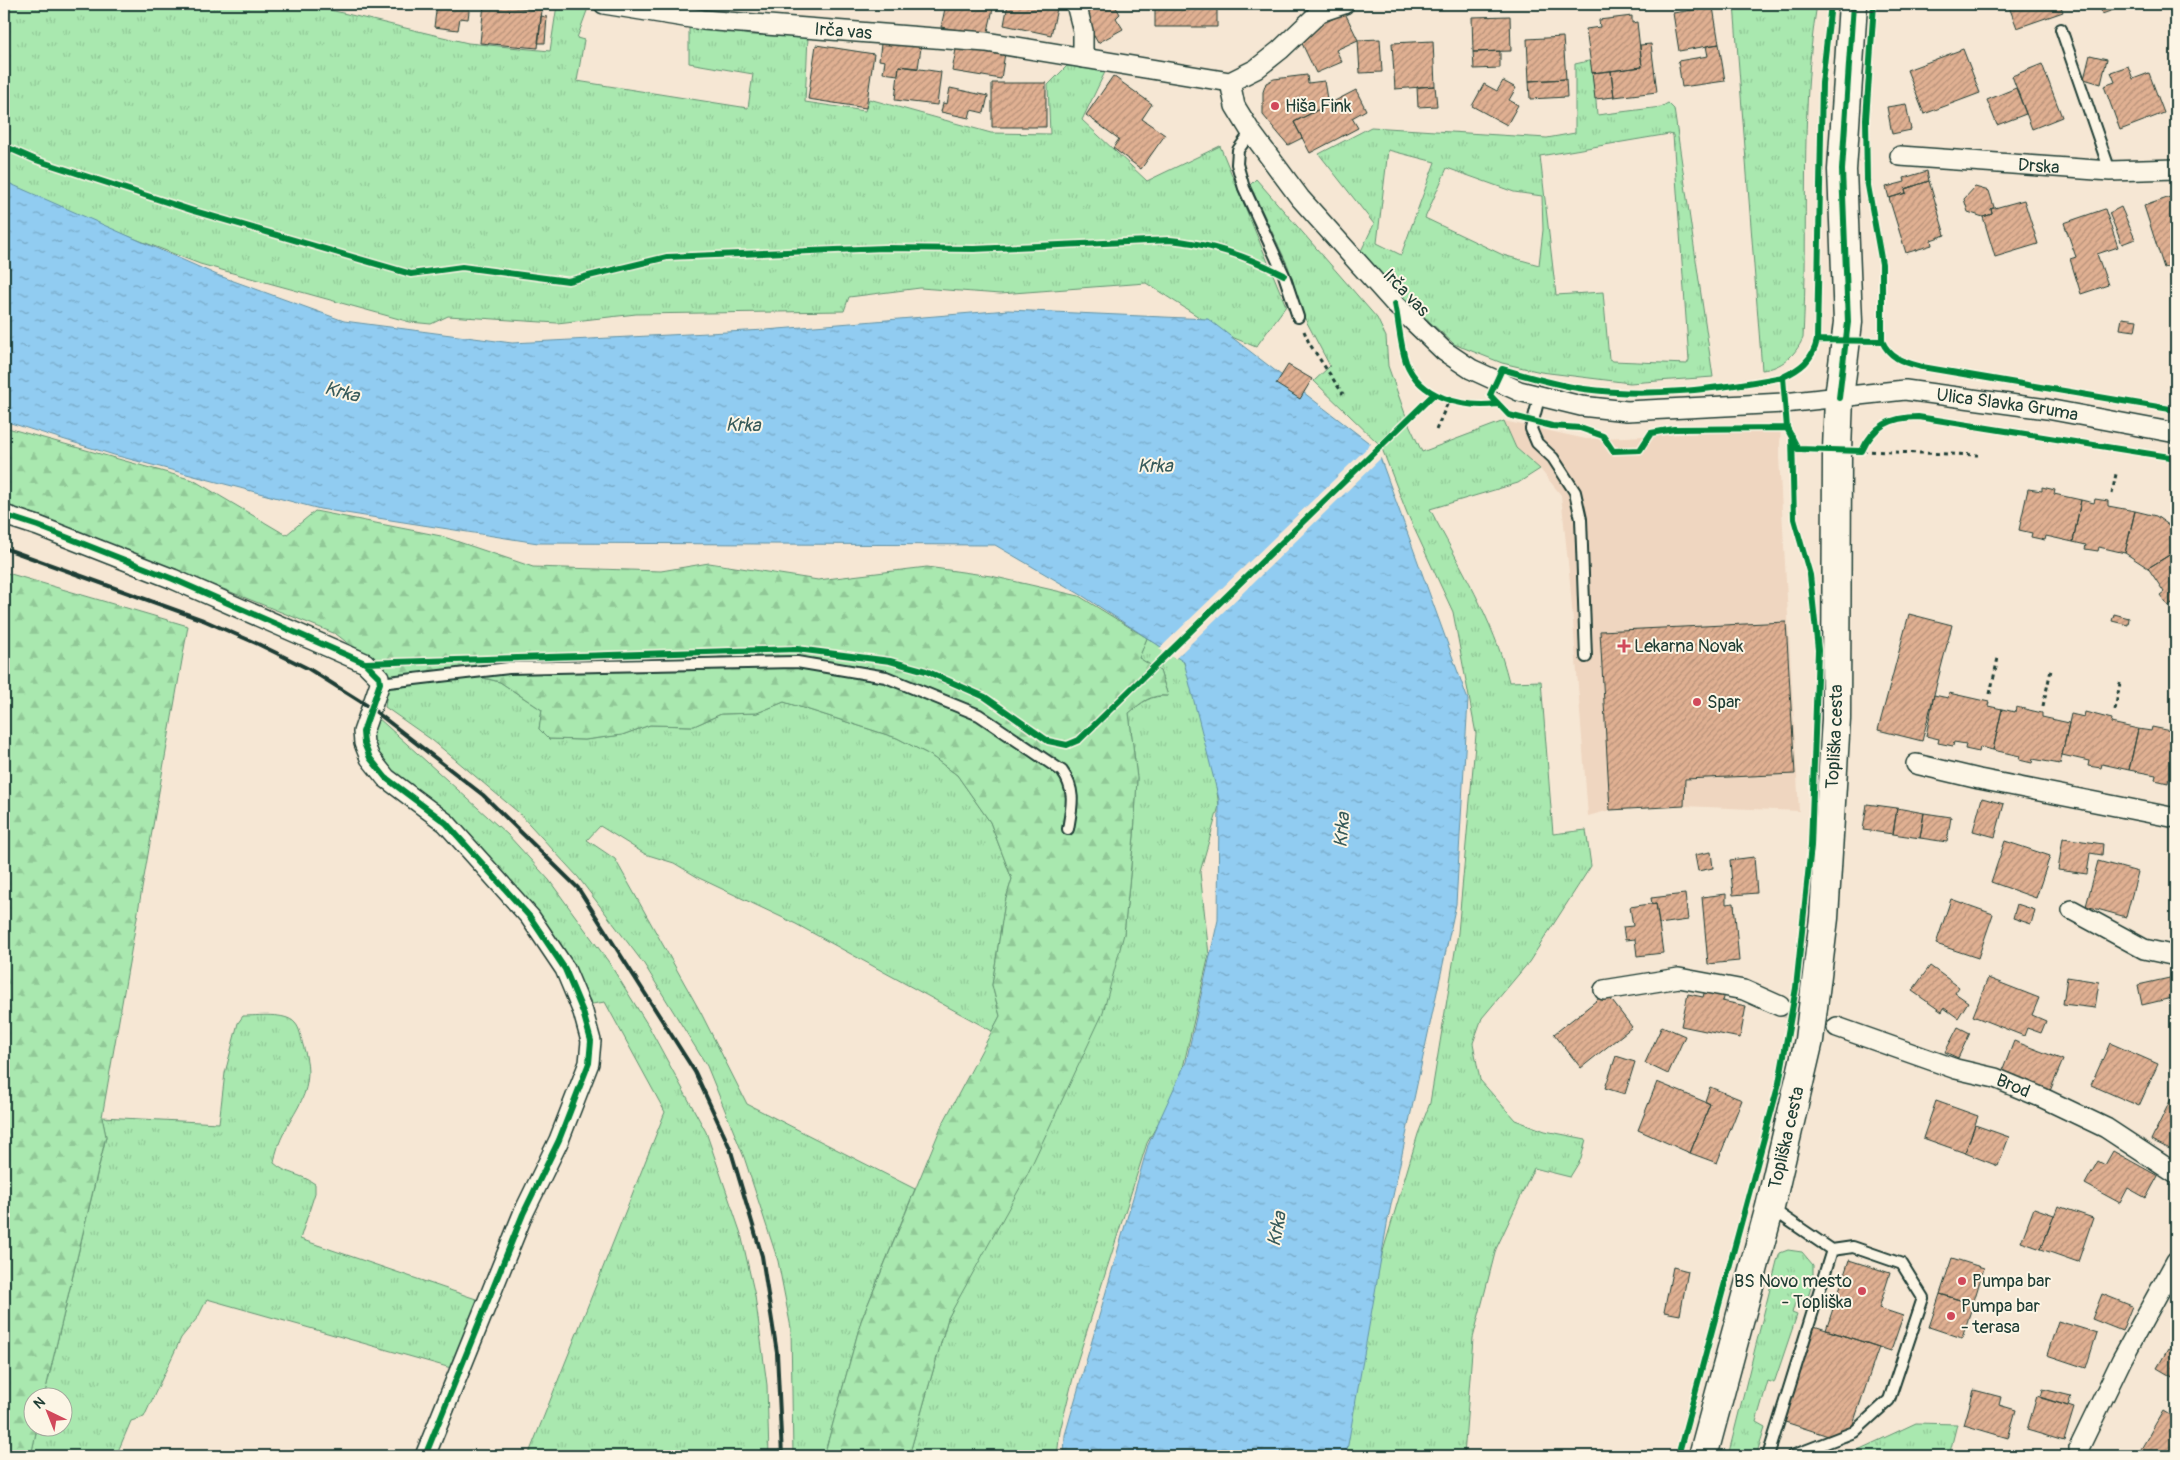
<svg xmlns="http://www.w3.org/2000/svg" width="2180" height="1460" viewBox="0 0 2180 1460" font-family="Pangolin,sans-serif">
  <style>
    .built { fill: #efd6c0 }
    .grass { fill: url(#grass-tufts); stroke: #649272; fill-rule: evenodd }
    .forest { fill: url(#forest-firs); stroke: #649272 }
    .water { fill: url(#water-ripples); stroke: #6393a5 }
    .pier { fill: #f6e7d4 }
    .building { fill: url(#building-hatch); stroke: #1f3d34 }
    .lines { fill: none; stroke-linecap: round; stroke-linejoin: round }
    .street-tunnel { stroke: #cbc5b4; stroke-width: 19; stroke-dasharray: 19 9; stroke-linecap: butt }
    .lane-casing { stroke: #1f3d34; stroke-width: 14 }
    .street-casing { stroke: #1f3d34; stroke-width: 22 }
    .secondary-casing { stroke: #1f3d34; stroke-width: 31 }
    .path { stroke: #1f3d34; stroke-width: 3; stroke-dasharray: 4 4; stroke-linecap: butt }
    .lane { stroke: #fcf5e5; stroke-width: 10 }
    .street { stroke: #fcf5e5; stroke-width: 19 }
    .secondary { stroke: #fcf5e5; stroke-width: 28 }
    .rail { stroke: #1f3d34; stroke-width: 4 }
    .cycleway-casing { stroke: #fcf5e5; stroke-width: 9 }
    .cycleway { stroke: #00873e; stroke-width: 6 }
    .poi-dot { fill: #d1495b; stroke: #fcf5e5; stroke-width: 2 }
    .labels { text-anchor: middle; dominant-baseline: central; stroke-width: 4; stroke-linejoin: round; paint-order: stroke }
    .street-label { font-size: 18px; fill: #1f3d34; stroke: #fcf5e5 }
    .poi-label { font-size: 18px; fill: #1f3d34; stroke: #fcf5e5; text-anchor: start }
    .water-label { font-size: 19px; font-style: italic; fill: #365a5a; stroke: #fcf5e5 }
  </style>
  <defs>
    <pattern id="grass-tufts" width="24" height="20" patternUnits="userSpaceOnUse" patternTransform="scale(1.25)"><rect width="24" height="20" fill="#a9e8af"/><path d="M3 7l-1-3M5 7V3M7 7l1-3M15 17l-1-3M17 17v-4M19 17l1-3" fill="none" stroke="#91c897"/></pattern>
    <pattern id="forest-firs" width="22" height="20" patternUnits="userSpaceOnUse" patternTransform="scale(1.25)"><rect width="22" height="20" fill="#a9e8af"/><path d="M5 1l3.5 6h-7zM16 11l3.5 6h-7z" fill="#91c897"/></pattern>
    <pattern id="water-ripples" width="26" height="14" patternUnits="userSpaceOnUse" patternTransform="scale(1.25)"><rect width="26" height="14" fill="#91ccf1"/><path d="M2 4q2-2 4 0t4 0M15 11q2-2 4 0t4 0" fill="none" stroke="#76a7c4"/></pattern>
    <pattern id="building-hatch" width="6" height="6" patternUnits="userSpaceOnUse" patternTransform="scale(1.25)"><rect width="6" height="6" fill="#e0b092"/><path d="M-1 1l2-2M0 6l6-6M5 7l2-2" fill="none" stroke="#b59078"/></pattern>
  </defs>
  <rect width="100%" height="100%" fill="#f6e7d4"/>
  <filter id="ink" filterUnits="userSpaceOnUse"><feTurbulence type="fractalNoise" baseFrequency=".02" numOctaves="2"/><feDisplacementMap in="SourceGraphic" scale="10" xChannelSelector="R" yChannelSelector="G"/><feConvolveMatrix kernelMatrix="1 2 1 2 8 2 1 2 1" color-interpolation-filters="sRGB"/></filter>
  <g filter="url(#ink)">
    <path class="built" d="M1504 421 1586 439 1781 429 1779 457 1799 811 1684 806 1610 810 1588 816 1570 582 1561 495 1540 469 1516 448Z"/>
    <path class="grass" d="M4 4H305L468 43 550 51 557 5 588 8 577 38 584 40 577 81 748 108 753 74 689 63V24L750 35 808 37 805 102 865 111 869 99 991 133 1050 134 1048 85 1067 66 1095 67 1106 70 1082 120 1147 181 1220 146 1286 306 1256 347 1227 335 1146 283 1000 294 920 288 849 297 844 311 636 314 557 323 448 316 431 324 410 322 200 264 4 188Z
      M1734 4H1817C1799 114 1809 227 1803 338 1795 356 1781 368 1762 370Z
      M1593 60 1597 115 1661 107 1668 103 1674 109 1713 377 1630 383 1541 372 1502 363 1454 344 1386 282 1361 251 1374 224 1319 154 1371 127 1547 138 1575 133V64ZM1669 134 1673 135 1689 360 1687 364 1613 361 1609 359 1603 292 1556 295 1540 156ZM1388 150 1435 162 1401 255 1377 243ZM1447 168 1514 192 1542 196 1543 230 1539 265 1503 255 1425 218Z
      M1256 179 1377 318 1386 337 1388 366 1408 422 1422 452 1504 421 1516 448 1540 469 1518 483 1430 509C1459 565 1494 620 1509 682L1541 681 1553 834 1586 830 1591 866 1529 962 1482 1018 1473 1043 1480 1080 1515 1120 1545 1131 1586 1139 1581 1159 1570 1177 1534 1168 1496 1249 1473 1338 1464 1456H1345L1349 1365 1418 1134 1430 1103 1458 933 1476 734 1453 612 1407 513 1381 446 1314 381 1330 366 1303 315 1288 266 1250 185Z
      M1147 638 1182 658 1207 722 1219 806 1200 872 1209 955 1182 1072 1164 1113 1147 1143 1077 1362 1060 1431 1057 1456H909L948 1318 978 1259 1124 934 1134 836 1137 778 1129 713C1142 702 1151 695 1168 696L1160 671 1139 658Z
      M389 675 437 682 472 675 500 682 542 710 539 729 549 739 585 740 622 735 650 725 694 726 721 714 757 713 784 702 897 738 930 755 957 775 990 822 1012 879 1005 902 992 985 1000 1016 992 1031 796 924 699 878 674 863 645 854 600 826 587 840 615 859 701 1013 747 1104 915 1189 861 1321 824 1456H793L791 1328 778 1261 744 1157 707 1066 644 964 578 877 518 812 432 740 385 707Z
      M377 717 508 835 549 880 608 961 649 1027 706 1132 741 1234 755 1296 767 1385 769 1456H528L665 1112 605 1002 592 1004 567 958 458 824 430 798 395 775 376 751 372 744V729Z
      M243 1016C257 1016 286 1012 295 1023 300 1028 301 1038 303 1045 322 1101 281 1115 274 1163 287 1175 300 1173 315 1184V1193L300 1239 479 1300 451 1368 207 1299 198 1317 181 1338 144 1417 131 1421 116 1456H31L37 1428H62V1398L44 1397 106 1137 102 1117 219 1123 225 1073 238 1023Z
      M1788 1250 1802 1252 1813 1265V1278L1806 1305 1795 1303 1792 1313 1797 1315 1774 1383 1768 1381 1756 1422 1765 1427 1756 1456H1728L1777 1261 1780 1253Z
      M1916 1423 1957 1424 1949 1456H1845Z"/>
    <path class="forest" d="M4 427 193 480 286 535 315 511 441 536 533 567 661 571 709 563 818 580 927 567 991 576 1079 596 1147 638 1139 658 1160 671 1168 696C1151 694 1142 702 1129 713L1137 778 1134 836 1124 934 1103 1013 1027 1175 948 1318 909 1456H824L861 1321 941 1127 1000 1016 992 985 1005 902 1012 879 990 822 957 775 930 755 897 738 784 702 757 713 721 714 694 726 650 725 622 735 585 740 549 739 539 729 542 710 500 682 472 675 456 680 437 682 389 675 336 634 43 517 4 504Z
      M4 572 188 626 102 1117 106 1136 44 1397 32 1398V1428H37L31 1456H4Z"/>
    <path class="water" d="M4 181 217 275 344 321 512 343 766 330 1008 310 1208 319 1377 449 1468 700 1456 904 1388 1219 1346 1456H1064L1065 1435 1148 1145 1186 1062 1218 920 1219 799 1184 662 1083 596 995 545 538 543 320 509 114 455 4 421Z"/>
    <path class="pier" d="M1373 442 1379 447 1383 456 1175 659 1159 649Z"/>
    <path class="building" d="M437 4H470L468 19 460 18 458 30 434 27Z
      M484 4 542 10 538 48 480 43Z
      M946 4H994L987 36 941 27Z
      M1008 4H1058L1051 35 1004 25Z
      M1084 4H1114L1120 14 1116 18 1123 29 1098 43 1082 15Z
      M1155 4H1217V27H1155Z
      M2008 4H2060L2063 12 2017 28Z
      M2099 4H2130L2102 14Z
      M1713 7 1719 44 1679 51 1673 13Z
      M1345 13 1358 40 1336 50 1342 62 1316 73 1298 35Z
      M541 16 547 17 545 43H538Z
      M1510 16 1511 51 1473 52 1472 17Z
      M1632 16V23L1637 22 1642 67 1592 73 1586 29 1600 27 1599 20Z
      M882 36 922 41 918 68 899 66 898 75 883 73 885 61 879 60Z
      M1563 37 1566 79 1529 81 1527 39Z
      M1380 39 1382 72 1360 73 1358 40Z
      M1433 41 1435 86 1395 89 1392 43Z
      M957 44 1005 53 1001 79 952 71Z
      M1651 44 1657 92 1614 97 1611 71 1642 67 1640 45Z
      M1719 44 1725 81 1682 87 1678 61 1708 56 1706 46Z
      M816 45 874 54 866 108 808 99Z
      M1963 49 1980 93 1924 114 1907 70Z
      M1500 51V68L1474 69 1473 52Z
      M2090 55 2107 59 2101 84 2084 79Z
      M2042 64 2062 117 2032 129 2012 76Z
      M899 66 941 72 937 105 895 100Z
      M2128 66 2133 79 2149 73 2164 113 2120 130 2104 86 2115 82 2111 72Z
      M1611 71 1614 97 1595 99 1592 73Z
      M1307 75 1308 83 1324 81 1328 105 1294 122 1302 138 1288 145 1263 115V92L1266 83 1274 79Z
      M1113 76 1152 104 1142 119 1165 135 1141 169 1113 148 1119 139 1086 115Z
      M1566 79 1567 97 1530 99 1529 81Z
      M1503 81 1516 88 1509 100 1518 105 1507 125 1472 106 1484 84 1497 91Z
      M992 83H1046V127H992Z
      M1435 86 1437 106 1418 107 1417 87Z
      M950 88 988 96 984 113 971 110 969 118 941 112 943 103 947 104Z
      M2016 88 2026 114 1997 125 1987 100Z
      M1356 90 1366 110 1352 118 1358 128 1310 153 1294 122Z
      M1906 104 1911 130 1892 134 1887 107Z
      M1927 171 1929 181 1905 189 1906 193 1889 198 1886 187 1905 182 1904 178Z
      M1929 181 1945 235 1931 240 1932 245 1906 253 1889 198 1906 193 1905 189Z
      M1975 187 1989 191 1994 207 1991 209 1992 214 1983 217 1968 212 1964 199Z
      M2176 195V264L2164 268 2144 206Z
      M2024 200 2038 244 1995 257 1983 217 1992 214 1991 209Z
      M2121 207 2135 239 2122 244 2109 213Z
      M2105 209 2118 247 2097 254 2108 285 2081 294 2070 259 2076 257 2064 223Z
      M2122 318 2137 320 2135 331 2120 329Z
      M1288 365 1312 379 1300 399 1276 384Z
      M2042 487 2055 490 2054 494 2081 500 2073 542 2046 536 2045 540 2031 537 2032 533 2019 530 2028 489 2042 491Z
      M2095 499 2108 501V506L2135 511 2125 553 2099 547 2098 551 2085 549 2086 545 2073 542 2081 500 2094 503Z
      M2135 511 2156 516 2173 528 2176 533V551L2148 568 2125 553Z
      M2176 551V610L2172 603 2168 606 2160 595 2164 592 2148 568Z
      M1909 614 1952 625 1922 741 1878 730Z
      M2114 614 2129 618 2128 625 2112 621Z
      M1786 622 1795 774 1685 779 1684 806 1610 810 1600 631Z
      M1949 693 1989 702 1988 706 2002 709 1993 750 1980 747 1979 752 1965 749 1966 744 1954 742 1953 746 1938 743 1939 739 1926 736 1934 695 1948 698Z
      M2016 707 2042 713V717L2069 723 2060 764 2033 759 2032 763 2019 760 2020 756 1993 750 2002 709 2015 712Z
      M2085 712 2112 719 2111 723 2138 729 2129 770 2102 764 2101 768 2088 766 2089 761 2062 755 2071 714 2084 717Z
      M2152 727 2176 732V780L2169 778 2168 783 2155 780 2156 775 2129 770 2138 729 2151 731Z
      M1982 798 2004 804 1995 837 1973 831Z
      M1867 804 1897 808 1893 834 1863 830Z
      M1897 808 1924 813 1920 838 1893 834Z
      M1924 813 1951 817 1947 842 1920 838Z
      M2063 838 2103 844 2102 855 2090 853 2087 874 2058 870Z
      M2005 841 2050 856 2036 898 1991 882Z
      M1711 852 1713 868 1698 871 1695 855Z
      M1754 857 1757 893 1733 895 1730 860Z
      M2098 861 2138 872 2126 917 2086 906Z
      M1685 894 1688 920 1659 924 1656 903 1652 904 1651 898Z
      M1726 894V904L1734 903 1739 961 1708 964 1702 897Z
      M1951 899 1993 914 1978 958 1936 944Z
      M1656 903 1663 953 1637 956 1635 939 1625 940 1623 927 1633 926 1630 907Z
      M2017 904 2035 910 2031 924 2013 918Z
      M1930 966 1959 987 1955 993 1968 1002 1958 1018 1944 1008 1942 1012 1912 991Z
      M2067 977 2099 982 2095 1008 2063 1004Z
      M2174 977 2176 997 2142 1005 2138 985Z
      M1988 978 2039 998 2032 1015 2046 1021 2041 1033 2027 1028 2024 1036 1973 1016Z
      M1705 990 1724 994 1722 1001 1746 1006 1740 1038 1681 1026 1688 994 1703 997Z
      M1606 993 1632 1027 1581 1068 1554 1034Z
      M1662 1026 1685 1036 1668 1074 1645 1063Z
      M1958 1027 1970 1033 1958 1058 1945 1052Z
      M2014 1041 2063 1060 2050 1091 2002 1072Z
      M2110 1043 2158 1064 2139 1106 2091 1085Z
      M1616 1056 1635 1062 1625 1094 1605 1088Z
      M1657 1082 1710 1104 1690 1153 1638 1130Z
      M1710 1087 1742 1100 1717 1163 1690 1153 1710 1104 1705 1101Z
      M2171 1099 2176 1102V1152L2151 1140Z
      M1936 1101 1978 1116 1965 1153 1923 1138Z
      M1975 1125 2009 1137 1998 1166 1965 1153Z
      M2113 1151 2158 1176 2146 1198 2128 1188 2120 1203 2085 1184 2098 1161 2105 1165Z
      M2058 1206 2093 1218 2078 1262 2041 1249Z
      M2034 1208 2054 1215 2041 1249 2021 1242Z
      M1952 1258 1984 1268 1973 1304 1940 1294Z
      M1849 1260 1890 1273 1879 1308 1903 1316 1891 1351 1826 1330Z
      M1673 1267 1688 1271 1680 1315 1664 1312Z
      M1940 1294 1973 1304 1962 1338 1929 1327Z
      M2102 1294 2132 1306 2122 1331 2092 1319Z
      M2058 1321 2097 1333 2086 1368 2047 1355Z
      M1814 1326 1879 1347 1847 1442 1782 1421Z
      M2168 1349 2176 1354 2174 1378 2157 1368Z
      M2043 1389 2071 1396 2068 1406 2041 1398Z
      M1974 1390 2001 1397 1999 1405 2016 1410 2008 1438 1964 1425Z
      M2037 1396 2074 1408 2064 1441 2027 1430Z
      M2163 1411 2176 1419V1456H2137Z
      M2016 1451 2060 1455V1456H2015Z"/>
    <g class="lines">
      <path class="street-tunnel" d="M1780 1006 1837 1027"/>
      <defs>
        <path id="lane" d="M2061 29 2110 171
          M1251 132 1238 150 1237 164 1244 188 1284 275 1298 317
          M1539 398 1531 429 1537 443 1553 458 1575 492 1581 519 1586 657
          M380 683 509 668 797 662 886 677 979 715 1062 771C1076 790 1072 806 1068 829
          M1768 1456 1832 1250 1772 1209
          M1792 1456 1854 1432 1889 1400 1923 1298 1902 1264 1853 1247 1832 1250"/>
        <g id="street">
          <path id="s1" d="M604 4 703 20 986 42 1230 82 1256 69 1280 50 1320 12 1344 4"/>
          <path d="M1076 4 1083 31V58"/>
          <path id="s2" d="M1230 82 1235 106 1251 132 1300 198 1395 304 1444 351 1471 369 1519 391 1581 406 1627 411 1784 403 1905 390 2047 409 2176 433"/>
          <path id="s3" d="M1900 156 2110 171 2176 169"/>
          <path d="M4 515 38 526 173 579 365 663 379 677 380 683 363 732 364 743 370 758 386 778 446 823 530 917 565 969 583 1012 591 1041 589 1063 559 1140 523 1214 425 1456"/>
          <path d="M1916 764 1979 779 2176 818"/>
          <path d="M2072 910 2144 949 2176 956"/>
          <path d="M1604 990 1679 978 1744 990 1780 1006"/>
          <path id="s4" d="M1837 1027 1956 1069 1995 1078 2043 1098 2106 1128 2176 1174"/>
          <path d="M2079 1448 2122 1359 2176 1261"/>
        </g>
        <g id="secondary">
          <path id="s5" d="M1703 1456 1770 1207 1809 1040 1824 918 1836 719 1837 450 1839 398 1848 322 1842 170 1853 4"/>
        </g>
      </defs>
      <use href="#lane" class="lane-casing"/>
      <use href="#street" class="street-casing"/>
      <use href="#secondary" class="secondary-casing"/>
      <path class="path" d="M1304 331 1309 343 1343 394
        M1436 430 1449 400
        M1863 451 1978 455
        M2112 494 2116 474
        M2171 515 2176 508
        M1990 694 1998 658
        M2043 706 2051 670
        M2115 710 2120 683"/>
      <use href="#lane" class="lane"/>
      <use href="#street" class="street"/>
      <use href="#secondary" class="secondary"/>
      <path class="rail" d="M4 548 203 620 258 644 309 669 371 708 483 795 578 888 695 1072 730 1148 762 1256 777 1353 782 1456"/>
      <defs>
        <path id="cycleway" d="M1874 4 1866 119 1867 180 1882 264V341C1890 359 1904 362 1922 367L2176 410
          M4 146 36 160 194 211 411 274 462 267 568 281 667 257 884 248 974 249 1170 240C1212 244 1247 256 1284 275
          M1395 304C1399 323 1400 344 1406 362 1420 398 1462 408 1497 404
          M1817 340 1882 341
          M1783 377 1787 428 1798 449 1862 451C1873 426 1891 417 1918 417L2176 458
          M1839 398 1848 322 1842 170 1853 4
          M1787 428 1674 429 1651 433 1640 450 1613 451 1603 436 1580 428 1552 426 1509 415 1490 395 1502 369C1529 377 1556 385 1584 389 1649 398 1718 389 1783 377 1800 369 1813 360 1817 340L1822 83 1831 4
          M4 515 38 526 173 579 365 663 379 677 380 683 363 732 364 743 370 758 386 778 446 823 530 917 565 969 583 1012 591 1041 589 1063 559 1140 523 1214 425 1456
          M365 663 797 649 890 661 926 671 985 697 1048 741 1067 745 1079 740 1434 394
          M1678 1456 1779 1083 1796 988 1811 846 1818 650 1810 575 1794 519 1792 436"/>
      </defs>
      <use href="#cycleway" class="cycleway-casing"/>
      <use href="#cycleway" class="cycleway"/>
    </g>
  </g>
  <g class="poi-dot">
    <circle cx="1275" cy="106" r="5"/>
    <path d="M1621.5 638.5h5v5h5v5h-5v5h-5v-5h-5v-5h5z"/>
    <circle cx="1697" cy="702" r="5"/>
    <circle cx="1962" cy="1281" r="5"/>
    <circle cx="1862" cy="1291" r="5"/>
    <circle cx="1951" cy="1316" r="5"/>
  </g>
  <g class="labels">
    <g class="street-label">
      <text stroke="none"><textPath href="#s1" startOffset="241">Irča vas</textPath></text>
      <text stroke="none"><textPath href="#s3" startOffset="139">Drska</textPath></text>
      <text transform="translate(1406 293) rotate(46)">Irča vas</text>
      <text stroke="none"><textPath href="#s2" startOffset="925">Ulica Slavka Gruma</textPath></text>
      <text stroke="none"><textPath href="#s5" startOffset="734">Topliška cesta</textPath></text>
      <text stroke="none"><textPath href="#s4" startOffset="186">Brod</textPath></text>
      <text stroke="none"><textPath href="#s5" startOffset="329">Topliška cesta</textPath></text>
    </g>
    <g class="poi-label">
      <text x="1285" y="106">Hiša Fink</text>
      <text x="1634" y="646">Lekarna Novak</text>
      <text x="1707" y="702">Spar</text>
      <text x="1852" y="1281" text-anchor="end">BS Novo mesto<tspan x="1852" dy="21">- Topliška</tspan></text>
      <text x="1972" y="1281">Pumpa bar</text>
      <text x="1961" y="1306">Pumpa bar<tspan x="1961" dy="21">- terasa</tspan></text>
    </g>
    <g class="water-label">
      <text transform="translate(342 392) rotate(15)">Krka</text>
      <text transform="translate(743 425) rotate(1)">Krka</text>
      <text x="1155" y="466">Krka</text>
      <text transform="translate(1342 830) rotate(-85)">Krka</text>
      <text transform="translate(1277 1229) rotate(-79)">Krka</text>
    </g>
  </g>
  <rect width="2180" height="1460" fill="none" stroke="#fcf5e5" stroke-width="20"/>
  <rect x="10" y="10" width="2160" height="1440" fill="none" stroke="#1f3d34" stroke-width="2" filter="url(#ink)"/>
  <g transform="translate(48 1412) rotate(317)"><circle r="24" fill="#fcf5e5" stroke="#a4ab9e"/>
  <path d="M0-4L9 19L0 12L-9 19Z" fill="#d1495b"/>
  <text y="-8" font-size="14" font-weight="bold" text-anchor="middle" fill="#1f3d34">N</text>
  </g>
</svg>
